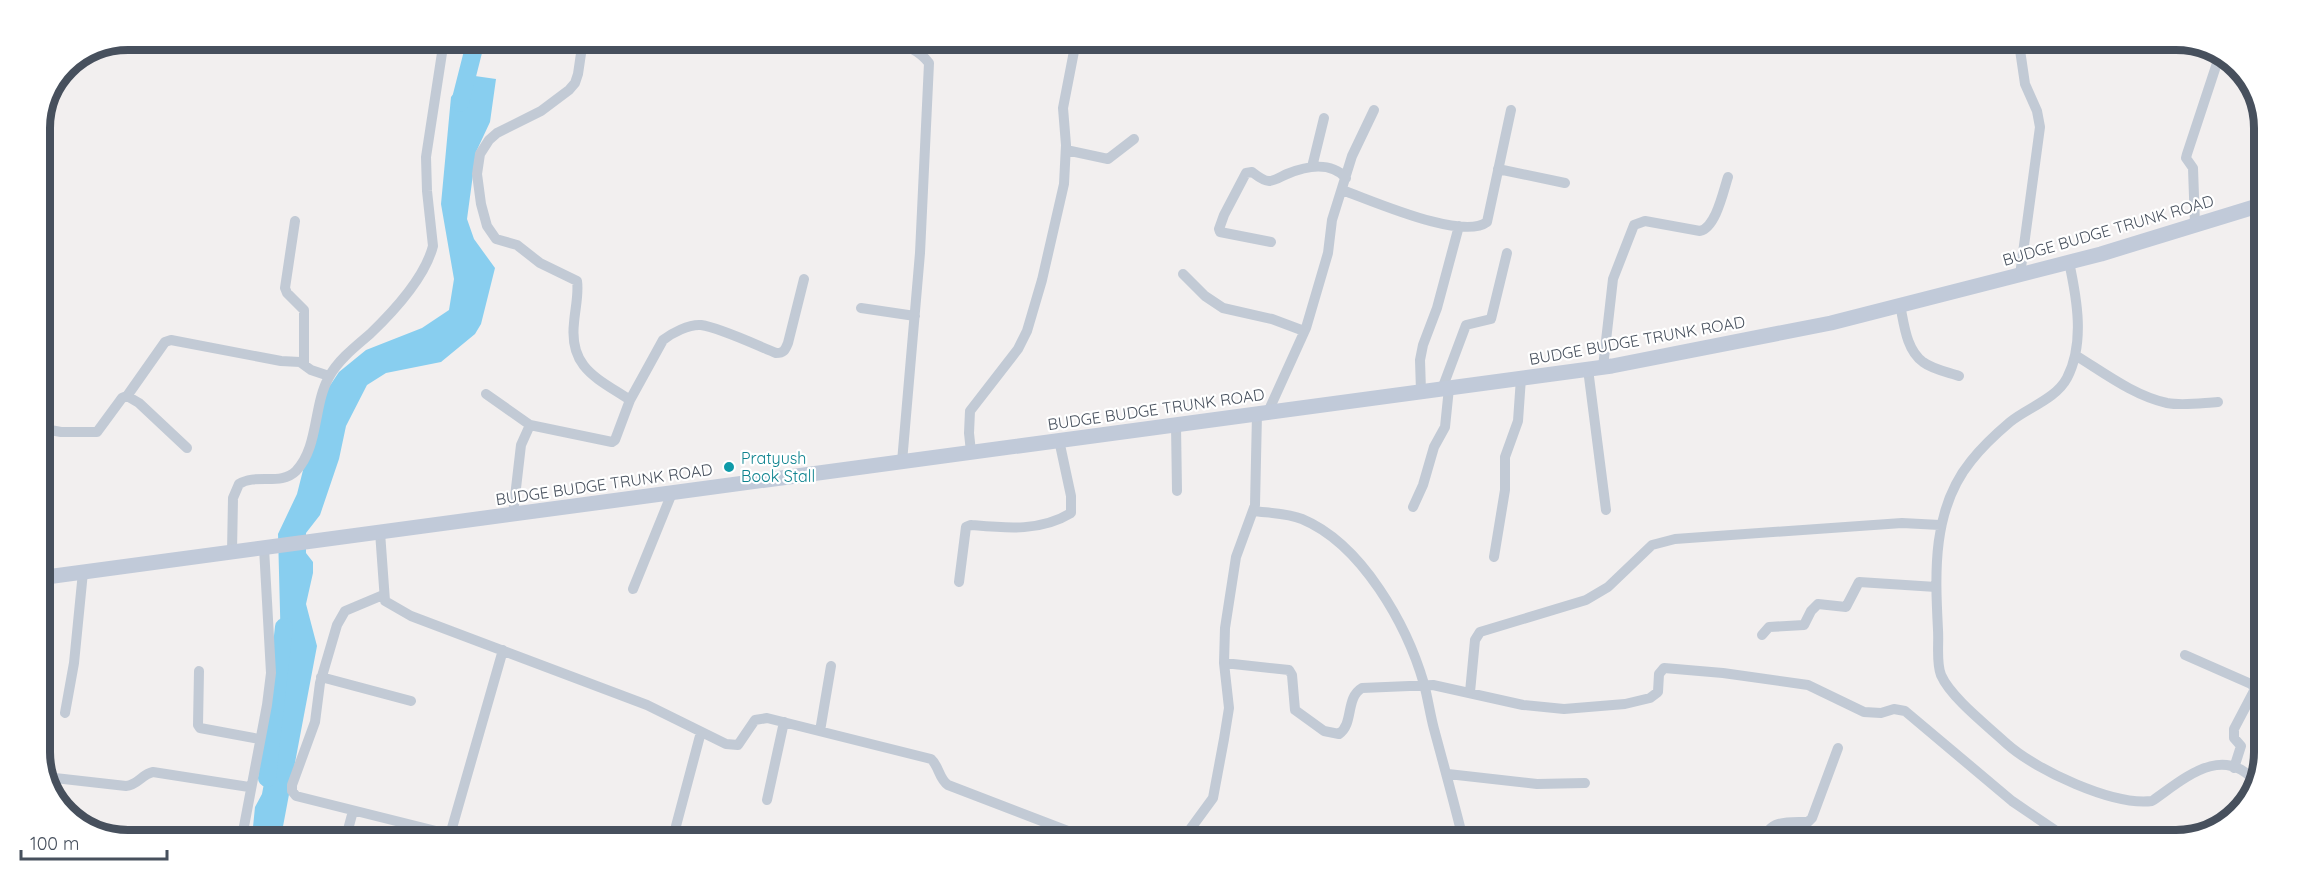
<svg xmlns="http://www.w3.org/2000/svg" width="2304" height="880" viewBox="0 0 2304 880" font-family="Quicksand,sans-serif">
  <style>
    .water { fill: #88ceef }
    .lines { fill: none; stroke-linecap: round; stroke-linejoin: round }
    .river { stroke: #88ceef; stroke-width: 18 }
    .minor { stroke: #c2cad5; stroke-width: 10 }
    .secondary { stroke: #c1cad9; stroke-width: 15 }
    .culture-dot { fill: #0f9aa8; stroke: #fff; stroke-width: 2 }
    .labels { text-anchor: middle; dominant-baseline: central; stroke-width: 4.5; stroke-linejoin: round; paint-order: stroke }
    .street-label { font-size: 16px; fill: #47505d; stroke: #fff }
    .culture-label { font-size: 16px; fill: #0d838f; stroke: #fff; text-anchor: start }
    .rim { fill: none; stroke: #47505d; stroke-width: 8 }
  </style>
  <rect width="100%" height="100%" fill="#f2efef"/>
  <path class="water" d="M475 76 496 79 490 122 476 152 467 219 474 239 495 268 481 324 475 334 441 362 386 373 367 385 346 426 339 459 320 515 306 533V553L313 562V573L306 604 317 646 281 837H252L255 807 262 794 282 688 278 534 297 494 321 399 339 372 366 350 422 328 449 310 454 279 441 204 451 97 465 80Z"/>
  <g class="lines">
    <path class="river" d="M460 103 476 40
      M267 778 284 627"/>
    <path class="minor" d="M583 40 578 74 575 83 569 90 541 111 497 133 489 140 480 154 477 174 481 204 487 226 496 239 517 245 540 263 577 281C579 294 575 309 574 323 569 368 597 378 630 400
      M808 41 814 42 850 41
      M892 41C907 46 919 50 929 63L920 253 902 462
      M2019 43 2025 84 2037 111 2040 127 2020 275
      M922 54 931 41
      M1066 150 1108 159 1134 139
      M1312 167 1324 118
      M1498 169 1565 183
      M1342 190C1371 200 1462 241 1487 222L1511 110
      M295 221 285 288 287 293 304 310V364
      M2195 225 2193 168 2186 158 2187 154 2220 54
      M1271 242 1220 232 1219 229 1224 215 1246 173 1252 172C1256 175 1263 181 1269 181 1275 181 1282 176 1287 174 1307 166 1330 161 1346 178
      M2069 262C2077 299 2085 343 2067 378 2056 399 2027 408 2010 422 1997 433 1982 447 1971 461 1932 509 1935 572 1938 630 1939 644 1936 663 1941 675 1951 698 1989 727 2007 744 2036 770 2113 806 2152 801 2184 779 2224 741 2258 785
      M1183 274 1205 296 1223 308 1272 319 1304 331
      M1900 305C1904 323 1906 350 1923 362 1932 369 1947 372 1959 376
      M861 308 915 316
      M2075 355C2103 372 2134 396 2167 403 2183 406 2201 403 2218 402
      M1603 367 1613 279 1634 225 1645 221 1700 231C1716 227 1723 192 1728 177
      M1588 369 1606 510
      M1442 389 1466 325 1491 319 1507 253
      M1421 391 1420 360 1423 345 1437 308 1459 226
      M486 394 530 425 612 442 615 440 630 400 663 340C672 333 689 324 701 325 721 328 756 345 776 353 784 353 785 350 788 343L804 279
      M127 396 165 342 171 340 281 361 300 362 311 370 329 376
      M1268 412 1306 328 1328 253 1332 220 1352 156 1374 110
      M1176 425 1177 491
      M39 428 61 432H97L122 398 127 396 139 403 187 448
      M971 452 969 433 970 411 1018 349 1027 331 1042 280 1064 184 1066 145 1063 108 1076 41
      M1413 507 1423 485 1434 447 1445 427 1449 388
      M1253 511C1269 513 1287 513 1302 519 1362 544 1407 625 1424 684 1428 699 1430 714 1434 729 1444 766 1454 802 1463 839
      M513 514 521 445 530 425
      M380 532 385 601 411 616 647 705 726 744 738 745 755 720 767 718 931 759C939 766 939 779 948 785L1086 838
      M232 552 233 498 239 484C256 473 281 486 296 471 319 447 313 405 329 377 338 360 356 346 370 334 393 312 425 277 433 246L427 191 426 157 444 40
      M1494 557 1505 490V457L1518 421 1521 378
      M959 582 966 527 971 525C1005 528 1040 532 1071 513V496L1059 440
      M633 589 672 493
      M383 595 345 611 337 625 320 683 315 722 292 785V791L296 796 440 832H447L452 828 503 650
      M1762 635 1769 627 1804 625 1811 611 1818 604 1846 607 1859 582 1936 587
      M2185 655 2251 684 2255 689 2234 729V738L2241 746 2234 768
      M1224 663 1289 670 1292 675 1295 710 1324 731 1339 734C1354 724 1345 698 1362 688L1433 685 1523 705 1564 709 1625 704 1650 698 1658 692 1659 674 1664 668 1723 673 1808 685 1864 712 1881 713 1894 709 1905 711 2012 801 2062 835
      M199 671 198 725 200 728 259 739
      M321 677 411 701
      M1470 692 1475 640 1480 632 1586 600 1608 587 1652 545 1675 539 1902 523 1940 525
      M65 713 74 663 83 572
      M820 731 831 666
      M1448 774 1537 784 1585 783
      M46 777 126 786C138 785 142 774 153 772L249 787
      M767 800 784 722
      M676 826 701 732
      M242 837 267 705 271 673 264 548
      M346 837 353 811
      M1183 839 1213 798 1224 739 1229 708 1224 663 1225 628 1236 557 1255 505 1257 414
      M1765 840C1768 819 1792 822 1808 822L1812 818 1838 748"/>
    <path class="secondary" d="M39 578 1612 366 1831 323 2101 254 2264 204"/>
  </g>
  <circle class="culture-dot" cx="729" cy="467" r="6"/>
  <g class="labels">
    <g class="street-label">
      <text transform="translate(2108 230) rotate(-16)">BUDGE BUDGE TRUNK ROAD</text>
      <text transform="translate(1637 340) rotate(-10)">BUDGE BUDGE TRUNK ROAD</text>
      <text transform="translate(1156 409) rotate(-8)">BUDGE BUDGE TRUNK ROAD</text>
      <text transform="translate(604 484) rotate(-8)">BUDGE BUDGE TRUNK ROAD</text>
    </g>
    <g class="culture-label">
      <text x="741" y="458">Pratyush<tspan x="741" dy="18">Book Stall</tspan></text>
    </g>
  </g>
  <path d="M0 0H2304V880H0ZM128 50H2176A78 78 0 0 1 2254 128V752A78 78 0 0 1 2176 830H128A78 78 0 0 1 50 752V128A78 78 0 0 1 128 50Z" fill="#fff" fill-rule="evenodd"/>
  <path class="rim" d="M128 50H2176A78 78 0 0 1 2254 128V752A78 78 0 0 1 2176 830H128A78 78 0 0 1 50 752V128A78 78 0 0 1 128 50Z"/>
  <path d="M21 850v9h146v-9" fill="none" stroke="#47505d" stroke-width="3"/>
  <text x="30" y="850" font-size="18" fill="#47505d" stroke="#ffffff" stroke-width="4.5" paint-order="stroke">100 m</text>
</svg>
